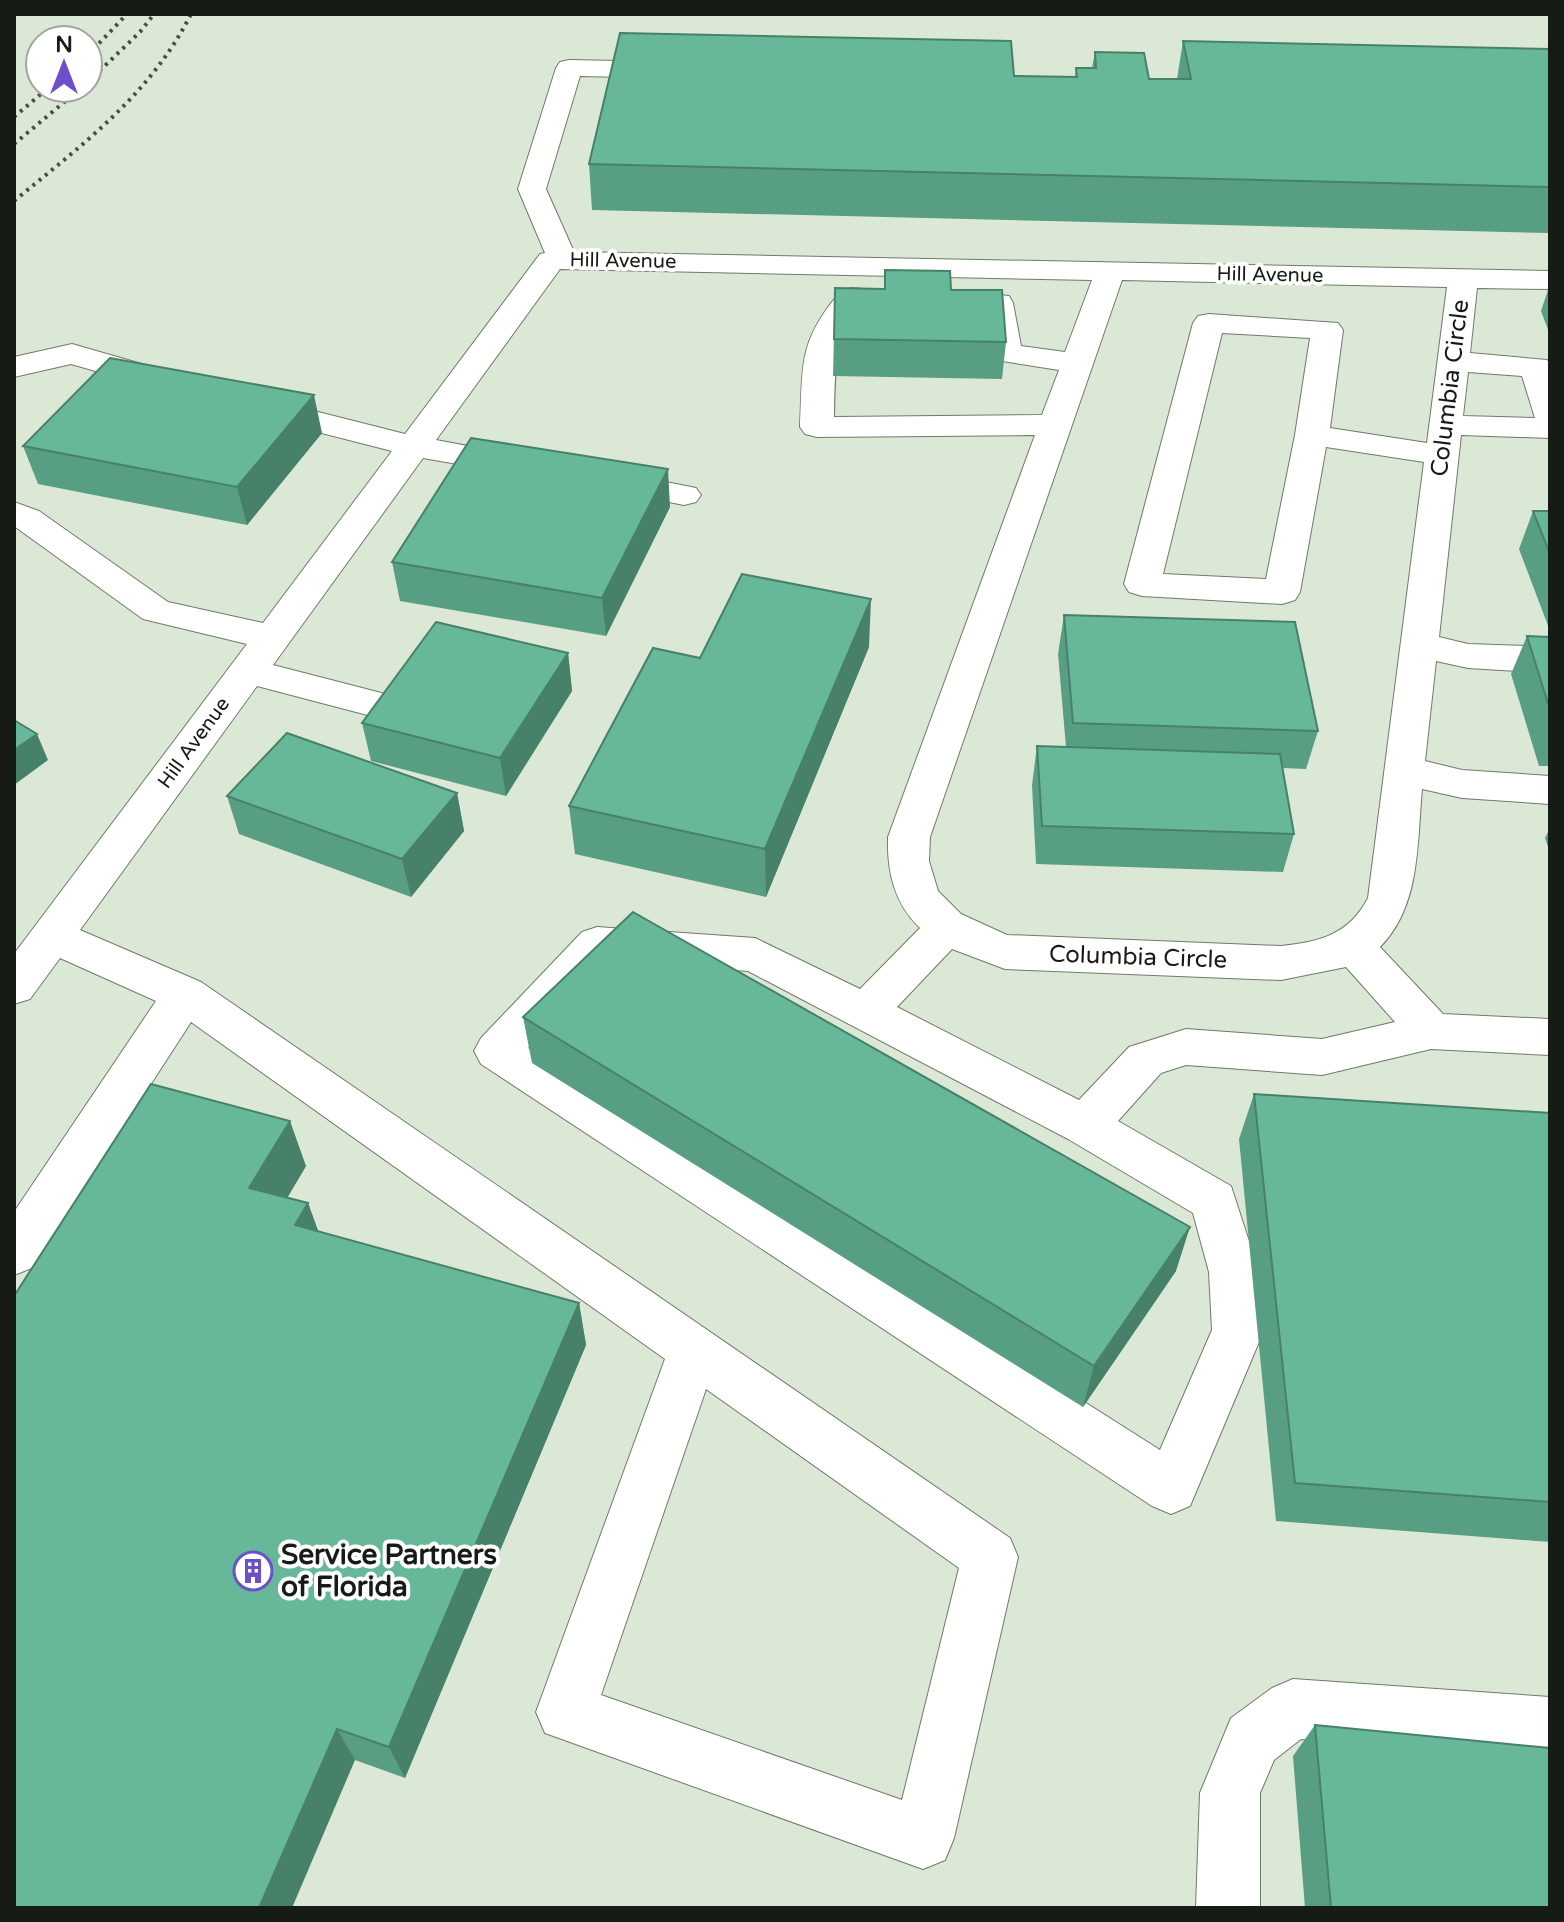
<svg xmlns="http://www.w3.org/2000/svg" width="1564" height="1922" viewBox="0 0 1564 1922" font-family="'Varela Round',sans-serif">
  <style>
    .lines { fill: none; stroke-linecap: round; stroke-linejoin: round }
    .minor-casing { stroke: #6f7a6a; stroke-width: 2 }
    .minor { fill: #fff; fill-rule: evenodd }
    .rail { stroke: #484e45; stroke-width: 4; stroke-dasharray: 3 5; stroke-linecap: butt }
    .wall { fill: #589e83 }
    .shaded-wall { fill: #47816a }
    .building { fill: #66b898; stroke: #47816a; stroke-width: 2 }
    .labels { text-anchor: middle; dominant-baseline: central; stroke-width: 8; stroke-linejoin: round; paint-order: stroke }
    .far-street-label { font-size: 20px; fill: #171b15; stroke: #fff }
    .street-label { font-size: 24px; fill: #171b15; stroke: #fff }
    .near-poi-label { font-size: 28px; font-weight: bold; fill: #171b15; stroke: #fff; text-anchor: start }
  </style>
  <rect width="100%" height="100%" fill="#dce8d6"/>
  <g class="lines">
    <defs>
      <path id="minor" d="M569 60 672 62 681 64 685 70 681 76 672 78 580 76 546 189 574 252 1550 271V289L1477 288 1470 353 1547 360 1550 364V438L1461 435 1439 637 1468 644 1550 647V673L1468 668 1436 661 1425 761 1462 770 1550 776V804L1462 798 1422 789C1417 842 1421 906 1380 947L1443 1014 1550 1019V1055L1431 1049 1322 1075 1186 1065 1161 1073 1118 1121 1231 1186 1259 1272 1264 1330 1190 1506 1171 1514 1152 1506 481 1064 474 1051 481 1038 582 932 597 927 755 938 860 989 920 928C894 903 887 872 888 837L1035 435 817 437 805 434 800 427C803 364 798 341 841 291L852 288 897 292 901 298 897 304 860 306C833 340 835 375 834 417L1042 415 1059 370 996 360 991 353 984 312 967 309 963 302 967 295 978 293 1009 296 1013 303 1021 346 1065 352 1092 280 560 269 436 440 532 458 537 465 532 472 520 475 423 458 273 665 393 696 398 705 393 714 379 718 257 686 80 930 201 982 1010 1538 1018 1557 954 1838 945 1860 923 1869 545 1733 536 1712 665 1359 191 1022 32 1268 14 1275V1212L156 1001 60 958 30 999 14 1004V954L247 644 143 619 14 526V502L39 511 168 602 263 623 392 451 251 415 247 408 251 401 263 398 405 434 540 254 545 253 518 189 556 68 560 62ZM1122 280 1447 287 1427 443 1330 428 1343 330 1338 323 1209 314 1198 316 1193 323 1124 584 1129 592 1142 596 1282 604 1295 600 1300 592 1326 447 1424 462 1368 898C1349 935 1319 942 1281 946L1007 935 961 914 938 891 929 861 930 837ZM1222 333 1310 338 1295 435 1266 579 1163 574ZM1468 372 1522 376 1535 418 1463 416ZM952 949 1005 969 1281 980 1346 967 1395 1022 1322 1039 1186 1029 1129 1047 1079 1100 897 1007ZM607 961 748 971 1068 1139 1193 1213 1209 1272 1212 1330 1160 1450 528 1048ZM706 1389 959 1568 902 1800 601 1695Z
        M72 344 173 373 178 380 173 387 162 390 71 364 14 377V357Z
        M611 471 696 488 701 495 696 502 684 505 599 488 594 481 599 474Z
        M1293 1679 1550 1697V1757L1301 1739 1274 1760 1260 1793V1908H1196L1200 1793 1231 1718 1272 1688Z"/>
    </defs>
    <use href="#minor" class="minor-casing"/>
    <use href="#minor" class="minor"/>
    <path class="rail" d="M88 55 127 14
      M88 82 140 32 154 14
      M14 117 48 88
      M14 144 81 88
      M14 201C82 145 151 94 191 14"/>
  </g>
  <path class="wall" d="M1183 41 1550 49V233L592 210 589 164 1014 76 1075 77 1076 68H1092L1095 52 1149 79H1177Z
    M885 270 951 290 1006 342 1002 379 833 376 835 288H884Z
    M1550 284V335L1541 311Z
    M322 433 247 525 38 484 23 446Z
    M670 507 606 636 400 601 392 562Z
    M1533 511H1550V631L1519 549Z
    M1064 615 1318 731 1306 769 1282 768 1294 834 1283 872 1036 864 1032 785 1037 746 1066 747 1058 654Z
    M1527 636 1550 637V766H1539L1511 674Z
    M869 647 766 897 575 854 569 806 700 658Z
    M568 653 572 691 506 796 371 761 362 723Z
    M457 793 464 831 411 897 239 834 227 796Z
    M1550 828V853L1545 838Z
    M523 1017 1176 1271 1083 1407 532 1063Z
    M1254 1094 1550 1113V1542L1276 1521 1239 1139Z
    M306 1166 287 1198 308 1203 318 1231 579 1303 586 1345 405 1778 355 1760 14 1296Z
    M1315 1725 1550 1908H1305L1293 1756Z"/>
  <path class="shaded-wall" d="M314 395 322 433 247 525 237 487Z
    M668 469 670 507 606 636 602 598Z
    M871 599 869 647 766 897 765 849Z
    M568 653 572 691 506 796 500 758Z
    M37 734 48 760 14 785V750Z
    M457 793 464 831 411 897 402 859Z
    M290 1121 306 1166 267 1232 249 1188Z
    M308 1203 324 1247 295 1225Z
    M1190 1227 1176 1271 1083 1407 1094 1366Z
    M579 1303 586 1345 405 1778 389 1747Z
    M337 1729 355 1760 292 1908H259Z"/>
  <path class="building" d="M620 33 1011 41 1014 76 1077 77 1076 68H1096L1095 52 1144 53 1149 79H1191L1183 41 1550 49V187L589 164Z
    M885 270 950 271 951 290H1002L1006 342 834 339 835 288 885 289Z
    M110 358 314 395 237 487 23 446Z
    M471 438 668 469 602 598 392 562Z
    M1533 511H1550V554Z
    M742 574 871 599 765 849 569 806 653 648 700 658Z
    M1064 615 1295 622 1318 731 1073 723Z
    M436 622 568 653 500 758 362 723Z
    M1527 636 1550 637V710Z
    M14 720 37 734 14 750Z
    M287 733 457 793 402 859 227 796Z
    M1037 746 1280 754 1294 834 1042 826Z
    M633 912 1190 1227 1094 1366 523 1017Z
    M151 1084 290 1121 249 1188 308 1203 295 1225 579 1303 389 1747 337 1729 259 1908H14V1296Z
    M1254 1094 1550 1113V1502L1295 1483Z
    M1315 1725 1550 1748V1908H1331Z"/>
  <defs>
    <symbol id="building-ring" viewBox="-11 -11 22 22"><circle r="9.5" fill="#fff" stroke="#6d50c9" stroke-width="1.5"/><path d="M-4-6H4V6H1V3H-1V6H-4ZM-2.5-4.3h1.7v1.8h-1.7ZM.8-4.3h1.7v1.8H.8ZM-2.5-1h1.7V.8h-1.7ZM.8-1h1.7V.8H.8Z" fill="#6d50c9"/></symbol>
  </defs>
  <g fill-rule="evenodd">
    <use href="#building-ring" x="231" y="1549" width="44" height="44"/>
  </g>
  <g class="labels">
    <g class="far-street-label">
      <text transform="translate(623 261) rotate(1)">Hill Avenue</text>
      <text transform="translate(1270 275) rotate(1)">Hill Avenue</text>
      <text transform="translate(194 743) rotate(-54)">Hill Avenue</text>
    </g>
    <g class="street-label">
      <text transform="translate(1450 388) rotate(-83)">Columbia Circle</text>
      <text transform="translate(1138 957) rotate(2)">Columbia Circle</text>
    </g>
    <g class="near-poi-label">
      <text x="281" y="1555">Service Partners<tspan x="281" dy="32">of Florida</tspan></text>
    </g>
  </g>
  <rect width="1564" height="1922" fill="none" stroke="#171b15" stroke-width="32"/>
  <g transform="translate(64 64)"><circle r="38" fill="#ffffff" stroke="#a2a4a1" stroke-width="2"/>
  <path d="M0-6L14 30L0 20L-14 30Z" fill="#6d50c9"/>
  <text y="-12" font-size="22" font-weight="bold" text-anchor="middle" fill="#171b15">N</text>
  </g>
</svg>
